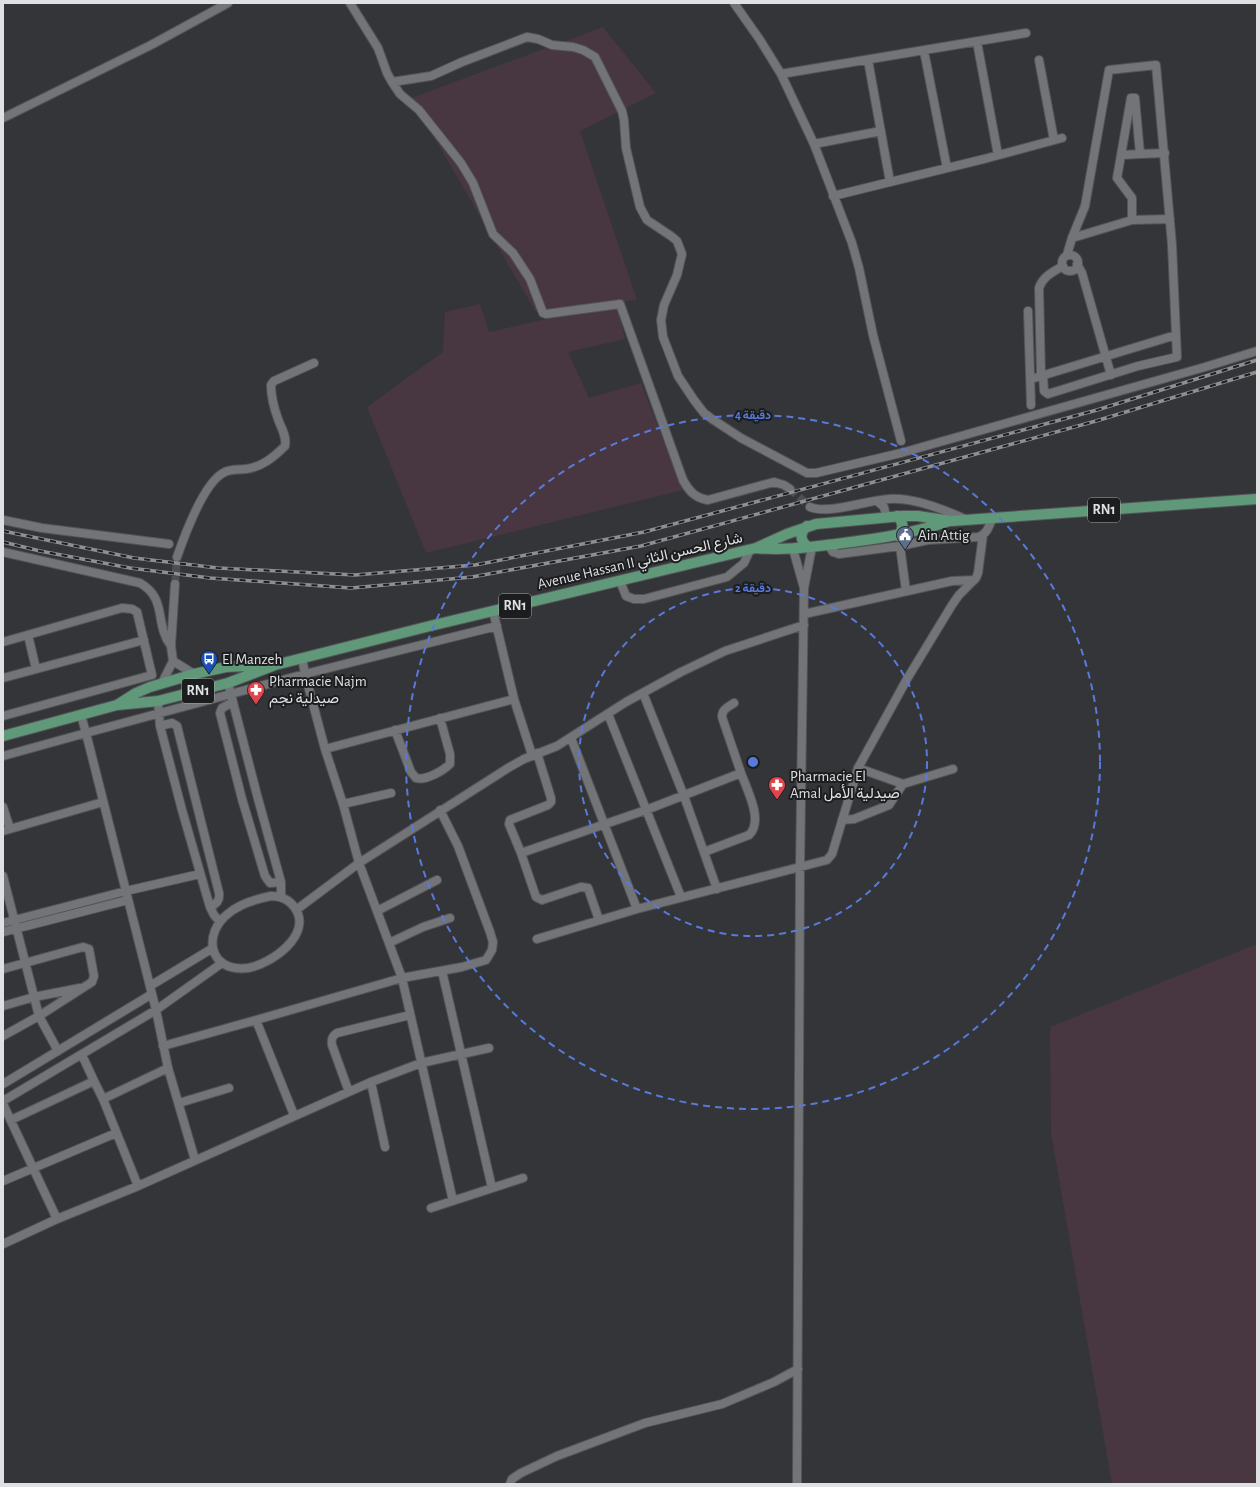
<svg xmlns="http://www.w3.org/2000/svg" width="1260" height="1487" viewBox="0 0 1260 1487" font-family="'Alegreya Sans',Vazirmatn,sans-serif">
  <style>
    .industrial { fill: #483741 }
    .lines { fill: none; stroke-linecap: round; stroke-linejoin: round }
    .minor-tunnel { stroke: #4e4f52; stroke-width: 8; stroke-dasharray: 8 4; stroke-linecap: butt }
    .minor-casing { stroke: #535456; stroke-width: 10 }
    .major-casing { stroke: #535456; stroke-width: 12 }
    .minor { stroke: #737477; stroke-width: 8 }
    .major { stroke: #609979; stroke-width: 10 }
    .rail-casing { stroke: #8e8f92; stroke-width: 3.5 }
    .rail { stroke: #1c1d1e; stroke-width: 2; stroke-dasharray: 6; stroke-linecap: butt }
    .ring { fill: none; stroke: #577adb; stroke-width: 2; stroke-dasharray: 7 5 }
    .labels { text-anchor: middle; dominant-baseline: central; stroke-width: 4; stroke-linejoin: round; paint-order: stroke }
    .shield { fill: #1c1d1e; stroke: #a4a6a7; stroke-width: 1 }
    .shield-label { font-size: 14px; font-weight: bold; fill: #dfe0e2 }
    .poi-label { font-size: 15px; fill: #dfe0e2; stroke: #1c1d1e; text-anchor: start }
    .street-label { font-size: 15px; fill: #dfe0e2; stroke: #1c1d1e }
    .centre { fill: #577adb; stroke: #1c1d1e; stroke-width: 2 }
    .ring-label { font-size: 12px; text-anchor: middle; font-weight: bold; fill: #577adb; stroke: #1c1d1e; stroke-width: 4; stroke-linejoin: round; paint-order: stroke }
  </style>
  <rect width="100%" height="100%" fill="#343538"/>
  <path class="industrial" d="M603 27 656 93 580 131 637 300 536 312 411 98Z
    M617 303 625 339 568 352 589 398 641 383 683 490 426 553 367 407 443 352 445 312 480 304 489 332Z
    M1257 944V1484H1112L1051 1133 1050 1027Z"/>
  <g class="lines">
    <path class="minor-tunnel" d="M790 489 810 507
      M175 584 177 557"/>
    <defs>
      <path id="minor" d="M350 3 378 48 387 73 392 82 431 76 462 62 527 37 538 39 552 45 573 47 583 50 595 57 622 111 624 120 626 148 640 207 647 220 671 236 677 241 682 254 677 275 664 305 661 320 663 337 678 376 694 400 704 413 712 419 741 438 807 473H816L901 453 1205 367 1257 351
        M734 3 760 40 781 74 814 144 852 243 859 268 873 335 901 441
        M977 42 998 155
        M924 51 947 168
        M868 60 890 182
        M1039 60 1054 140
        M781 74 1026 33
        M392 82 400 94 419 110 461 163 473 183 493 234 513 253 530 279 543 313 546 314 620 304 683 480C689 491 695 498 708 500L774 482 784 485 790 489
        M3 118 151 45 228 3
        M814 144 881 131
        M1121 155 1140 154 1165 153
        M833 196 984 159 1062 138
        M1132 220V198L1117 178 1131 98H1135L1140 154
        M1072 238 1132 220 1170 219
        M1062 263a8 8 0 1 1 16 0a8 8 0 1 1-16 0Z
        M1077 264 1082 273 1111 375
        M1028 311 1031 405
        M1041 375 1039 288C1043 276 1053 272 1063 266
        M1043 375 1044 391 1048 394 1138 366 1177 357 1172 245 1156 65 1109 70 1085 206 1072 238 1067 255
        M1031 379 1176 335
        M877 501 884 507 886 516
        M810 507C829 515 867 500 889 499 911 497 945 510 965 519
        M3 520 42 528 169 544
        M828 545 833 552 839 554 900 546 928 540 978 537C988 534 989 525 993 517
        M900 546 906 591
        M793 549 804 588
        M3 552 140 583C168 599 154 624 171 646
        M177 557C184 537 204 481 225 472 231 469 239 470 246 469 262 467 274 457 285 446 287 436 281 428 278 419 274 408 271 396 271 385L274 381 314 363
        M620 581 626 596 634 599H644L727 577 744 563 750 550
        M175 584 171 646 173 661 194 674
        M493 611 514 699 532 755
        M804 614 952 581 974 580
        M28 635 36 669
        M3 642 122 608 132 609 137 612 152 675 3 716
        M302 658 305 674 325 749 343 804 359 863 402 978 453 1201
        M3 678 144 640
        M162 683 173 661
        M228 683 257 795 281 882V897
        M643 693 684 796 717 889
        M158 701 160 726 182 810 210 907 214 915 220 922
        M233 702 222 708 220 713 242 799 265 876 270 883 281 882
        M608 714 681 897
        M160 726 172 723 177 726 219 893C220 901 217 903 210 907
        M395 730 411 772 416 778C425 781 443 771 450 764V754L440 718
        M571 738 637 909
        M325 749 514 699
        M537 753 551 798V802L548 805 510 820 509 824 521 853 646 810 741 773 722 717C722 709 728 707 734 703
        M3 756 86 733 81 715
        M858 768 903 784 953 769
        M343 804 391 793
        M3 807 10 829
        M842 820 854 819 889 805 903 784
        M3 831 103 802
        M704 852 749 835C764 821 747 790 741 773
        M521 853 536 897 542 900 581 887 588 888 599 920
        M3 876 39 1016 58 1051
        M271 896C281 896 289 899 295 908 313 935 271 964 248 968 208 973 202 933 229 913 241 903 256 899 271 896Z
        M296 910 359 863 508 768 524 759 557 746 626 702 681 672 725 651 804 625
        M377 911 437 880
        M3 923 126 891 200 874
        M3 932 128 900
        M537 939 637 909 827 860 832 854 858 768 907 679 952 605 959 595 976 578 978 573 983 535
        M389 943 423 927 450 918
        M3 969 83 947 89 949 94 976 92 982 39 1016 3 1036
        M442 971 492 1188
        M150 986 213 948
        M3 1006 34 997 80 988
        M256 1020 402 978 462 967 486 960 492 950 493 942 490 932 458 846 440 810
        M163 1046 256 1020 294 1115
        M82 1055 94 1081
        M371 1082 385 1147
        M3 1084 152 994
        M349 1092 332 1045C331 1039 332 1036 337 1033L410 1015
        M103 1099 168 1068
        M3 1101 156 1010 222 963
        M179 1103 229 1088
        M3 1104 57 1219
        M11 1120 94 1081 103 1099 138 1186
        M195 1160 168 1068 156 1010 86 733 305 674 497 626
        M3 1181 116 1133
        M431 1208 523 1178
        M3 1244 57 1219 138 1186 371 1082 421 1063 489 1048
        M510 1484 512 1479 521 1473 557 1456 645 1423 722 1404 774 1382 798 1369
        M797 1484 800 868 804 588 812 547"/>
      <path id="major" d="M897 516C904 522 904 529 898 536
        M807 526C799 533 800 541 808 547
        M756 548C783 551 809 547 836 544 875 539 912 534 949 521
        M117 705 136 693 150 687 194 674 226 667 268 665
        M3 736 117 705 158 701 228 683 275 665 430 626 756 548 787 534 816 524 902 516H918L951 521 1257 499"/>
    </defs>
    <use href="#minor" class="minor-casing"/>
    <use href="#major" class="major-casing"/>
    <use href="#minor" class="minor"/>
    <use href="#major" class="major"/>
    <defs>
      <path id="rail" d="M3 531 134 558 218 568 355 575 475 565 644 532 1097 410 1257 360
        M3 542 40 551 130 568 210 578 351 588 472 577 641 546 1096 421 1257 372"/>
    </defs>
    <use href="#rail" class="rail-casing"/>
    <use href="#rail" class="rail"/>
  </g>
  <g class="ring">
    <circle cx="753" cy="762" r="174"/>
    <circle cx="753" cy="762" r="347"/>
  </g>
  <defs>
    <symbol id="civic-pin" viewBox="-11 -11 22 30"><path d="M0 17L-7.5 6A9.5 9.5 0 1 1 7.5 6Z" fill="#5c6f8a" stroke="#1c1d1e"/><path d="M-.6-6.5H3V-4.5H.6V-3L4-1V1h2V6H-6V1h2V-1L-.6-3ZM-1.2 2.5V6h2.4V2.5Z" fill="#fff"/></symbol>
    <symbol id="bus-pin" viewBox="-11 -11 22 30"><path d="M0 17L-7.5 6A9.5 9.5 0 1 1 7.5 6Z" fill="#1a4fb4" stroke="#1c1d1e"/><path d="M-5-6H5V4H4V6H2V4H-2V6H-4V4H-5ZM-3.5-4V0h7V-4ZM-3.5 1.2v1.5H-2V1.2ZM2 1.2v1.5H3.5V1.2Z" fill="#fff"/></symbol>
    <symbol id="pharmacy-pin" viewBox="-11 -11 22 30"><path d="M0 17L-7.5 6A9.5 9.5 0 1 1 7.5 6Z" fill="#e0444e" stroke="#1c1d1e"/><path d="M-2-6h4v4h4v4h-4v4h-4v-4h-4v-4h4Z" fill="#fff"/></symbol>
  </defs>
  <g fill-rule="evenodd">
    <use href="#civic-pin" x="895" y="525" width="20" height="27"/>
    <use href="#bus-pin" x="199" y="649" width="20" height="27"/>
    <use href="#pharmacy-pin" x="246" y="680" width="20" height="27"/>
    <use href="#pharmacy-pin" x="767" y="775" width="20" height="27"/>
  </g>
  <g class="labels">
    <g class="shield">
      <rect x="1088" y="498" width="32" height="24" rx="3"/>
      <rect x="499" y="594" width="32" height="24" rx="3"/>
      <rect x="182" y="679" width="32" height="24" rx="3"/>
    </g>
    <g class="shield-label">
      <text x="1104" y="510">RN1</text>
      <text x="515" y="606">RN1</text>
      <text x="198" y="691">RN1</text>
    </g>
    <g class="poi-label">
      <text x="918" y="535">Ain Attig</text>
      <text x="222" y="659">El Manzeh</text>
      <text x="269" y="681">Pharmacie Najm<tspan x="269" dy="17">صيدلية نجم</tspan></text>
      <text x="790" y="776">Pharmacie El<tspan x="790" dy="17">Amal صيدلية الأمل</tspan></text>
    </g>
    <g class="street-label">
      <text transform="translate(640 561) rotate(-13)">Avenue Hassan II شارع الحسن الثاني</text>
    </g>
  </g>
  <circle cx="753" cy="762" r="6" class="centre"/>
  <g class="ring-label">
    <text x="753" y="419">4 دقيقة</text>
    <text x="753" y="592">2 دقيقة</text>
  </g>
  <rect width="1260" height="1487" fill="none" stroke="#dfe0e2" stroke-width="8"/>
</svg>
